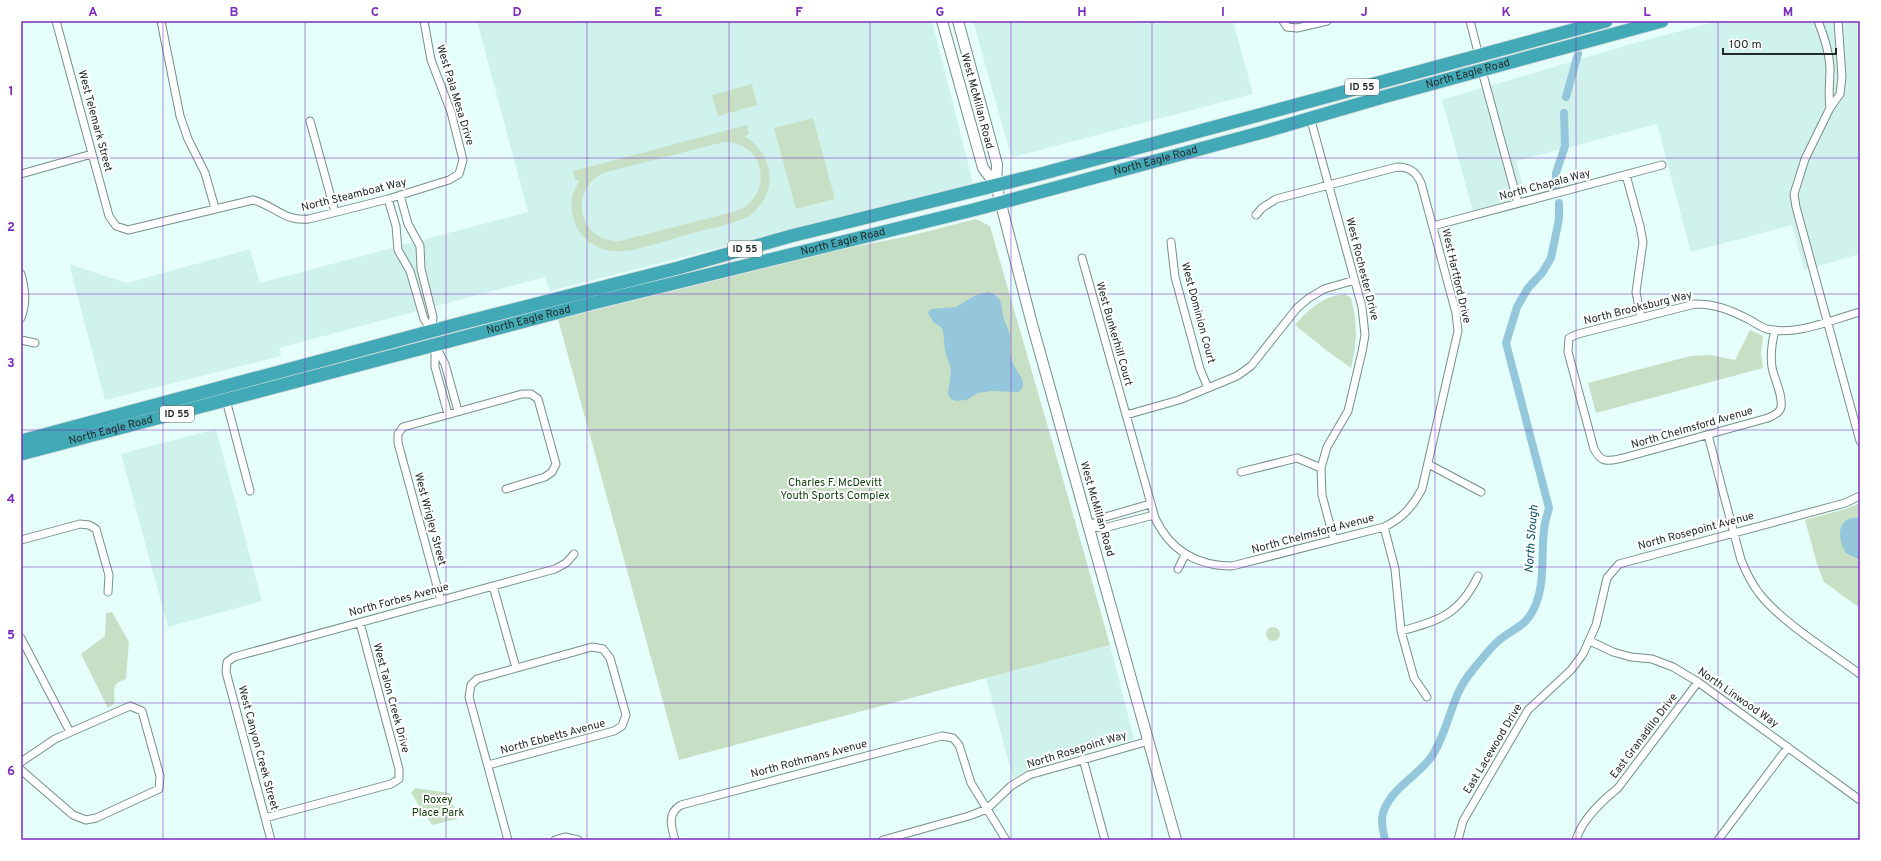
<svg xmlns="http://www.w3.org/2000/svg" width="1881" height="861" viewBox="0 0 1881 861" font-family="Overpass,sans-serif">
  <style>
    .built { fill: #d0f2ed }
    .green { fill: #c7e0c5; fill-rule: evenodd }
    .water { fill: #94c7dc }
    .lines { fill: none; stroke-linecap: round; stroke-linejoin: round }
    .canal { stroke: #94c7dc; stroke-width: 8 }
    .street-casing { stroke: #778e8a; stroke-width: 9 }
    .secondary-casing { stroke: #778e8a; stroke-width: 12 }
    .highway-casing { stroke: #e0e1e1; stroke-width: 15 }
    .street { stroke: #fff; stroke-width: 7 }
    .secondary { stroke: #fff; stroke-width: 10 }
    .highway { stroke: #42aab6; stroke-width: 13 }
    .grid { fill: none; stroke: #7b2cbf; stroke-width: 1; stroke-opacity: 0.55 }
    .labels { text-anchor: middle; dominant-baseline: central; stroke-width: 4; stroke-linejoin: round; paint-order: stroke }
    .shield { fill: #fff; stroke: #646b6a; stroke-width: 1 }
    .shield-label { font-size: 10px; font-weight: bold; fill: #222b2a }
    .street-label { font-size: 11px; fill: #222b2a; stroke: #fff }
    .park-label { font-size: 11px; fill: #093a09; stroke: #fff }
    .water-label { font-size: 12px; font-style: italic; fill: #034c62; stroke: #fff }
    .neatline { fill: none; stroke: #7b2cbf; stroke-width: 1.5 }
    .grid-label { font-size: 13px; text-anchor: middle; font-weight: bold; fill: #7b2cbf }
  </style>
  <rect width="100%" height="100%" fill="#e5fffb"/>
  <path class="built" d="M477 21H932L973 183 550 291 545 277 279 348 281 356 105 400 69 264 127 283 250 249 260 283 528 212Z
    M973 21H1233L1253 94 1013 157 1010 153Z
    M1719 21H1860V254L1804 270 1792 225 1691 252 1657 124 1516 161 1526 197 1473 211 1442 100 1634 43Z
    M216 429 262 601 168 627 121 454Z
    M1110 645 1134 739 1034 767 1013 778 986 678Z"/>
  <path class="green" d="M752 84 757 105 718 116 712 95Z
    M813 118 835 199 796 209 774 128Z
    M747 125 749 134 744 136C776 155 779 195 748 217 730 225 708 229 689 234 670 239 631 254 612 251 595 249 581 239 575 223 569 208 571 193 580 180H575L573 171ZM724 142C766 142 775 195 736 211L620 241C579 242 567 192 603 173Z
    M976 219 990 226C1030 366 1071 505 1110 645L679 760 558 319 848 248 909 236Z
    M1345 294 1351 298C1358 325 1357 341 1351 368L1326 350 1295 325C1309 309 1323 296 1345 294Z
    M1750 330 1763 336 1761 353 1763 368 1596 413 1588 383 1690 356 1710 355 1735 360Z
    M1860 503V608L1824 582 1817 564 1805 520 1845 509Z
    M112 612 129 642 126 679C109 684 116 691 114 704L108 708 81 654 105 636 106 613Z
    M1266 634a7 7 0 1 1 14 0a7 7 0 1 1-14 0Z
    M415 788 450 793 457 819 432 825 411 793Z"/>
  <path class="water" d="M988 292C1005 298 1000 306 1004 319 1006 325 1009 330 1010 336 1011 343 1009 351 1011 358 1013 370 1031 382 1019 392L991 391 978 393 966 400 956 401 951 399 948 394 951 370 945 351 943 331 941 327 933 322 928 313 931 309 956 307 976 295Z
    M1860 518V560L1846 553C1836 538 1837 515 1860 518Z"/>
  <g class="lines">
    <path class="canal" d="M1566 97 1578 54
      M1556 186V173L1565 146 1564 113
      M1385 840C1383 830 1380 820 1384 810 1394 786 1418 776 1432 756 1449 730 1451 695 1472 671 1480 661 1487 652 1496 643 1513 627 1526 629 1536 604 1545 581 1541 555 1544 531 1544 524 1547 516 1549 508L1506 343 1517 307 1528 288 1542 273 1551 258 1559 219V203"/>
    <defs>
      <path id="street" d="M56 21 109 216 116 226 128 230 253 200C274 205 284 222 309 219L388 199 449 180 459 174 463 160 451 112 431 60 424 21
        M161 21 180 116 188 139 205 173 215 208
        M1283 21 1287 27 1297 28 1327 21
        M1470 21 1479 56
        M1818 21C1824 36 1829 51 1830 67 1830 81 1828 93 1830 108
        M1838 21 1842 77 1840 94 1830 108 1805 159 1794 194 1796 207 1860 441
        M1482 71 1518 203
        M1310 117 1362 307 1365 335 1362 352 1348 411 1327 447 1321 468 1322 495 1334 540
        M310 121 335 212
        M21 174 92 154
        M1626 175 1640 226 1643 242 1636 292 1641 318
        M388 199 396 226 398 250 410 271 424 319 432 331 433 317 421 269 420 246 408 224 400 195
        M1433 226 1662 165
        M1171 242 1175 277 1200 369 1208 388
        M1082 258 1155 518C1170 550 1197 566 1232 566L1384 527C1403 518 1412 507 1422 489L1458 331 1456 313 1421 183C1416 172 1410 167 1397 167L1276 199 1262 208 1256 215
        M21 274C25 289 27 302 21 318
        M1775 330C1772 342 1770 354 1772 367 1774 379 1783 394 1781 407 1780 413 1773 416 1768 418L1623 458C1608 461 1602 464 1594 449L1568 352 1569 338 1578 334 1695 304C1716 304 1730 310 1748 319 1754 322 1760 327 1767 329 1797 336 1831 320 1860 312
        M21 340 35 343
        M226 400 250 491
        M448 414 435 367V345L445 364 458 411
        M1126 415 1179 400 1237 376 1251 366 1297 308 1309 298 1324 289 1355 280
        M1708 435 1741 560C1746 572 1751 583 1759 593 1780 621 1830 652 1860 674
        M1428 464 1481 492
        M1241 472 1297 458 1321 468
        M1150 504 1102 518 1089 527 1104 528 1154 515
        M1384 527 1395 569 1401 631 1414 678 1427 697
        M21 540 80 524 89 525 96 529 109 575 108 592
        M1178 569 1185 555
        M493 586 516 668
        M441 601 398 443V434L403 427 522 394H531L538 399 556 464 552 472 545 477 506 489
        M1401 631C1439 621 1460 614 1478 576
        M21 638 70 732
        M1590 641 1613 652 1631 657 1652 659 1673 667 1698 682 1860 800
        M1083 759 1105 840
        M21 762 55 739 130 706 142 711 160 776 159 789 96 818 86 820 73 815 21 770
        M488 765 614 731 622 726 626 715 610 658 603 649 592 647 477 679 471 685 469 697 508 840
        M265 818 391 784 399 779V769L360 623
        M271 840 226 672 227 662 234 657 555 569 566 563 574 554
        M555 840 565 837 578 840
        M675 840C671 826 667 813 681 805L942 736 953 738 959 745 971 783 1006 840
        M883 840 969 816 987 809 1011 786 1029 775 1149 741
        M1458 840 1463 821 1528 710 1571 670 1583 654 1596 625 1607 578 1619 564 1845 503 1860 496
        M1576 840C1582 819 1602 801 1618 788L1698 682
        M1718 840 1788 747"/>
      <path id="secondary" d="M942 21 983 168 996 185
        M958 21 997 164 996 185 1032 324 1176 840"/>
      <g id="highway">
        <path d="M21 441 458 324 678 268 791 236 1037 175 1606 21"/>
        <path id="s1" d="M21 454 593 303 973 210 1263 132 1383 97 1662 21"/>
      </g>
    </defs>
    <use href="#street" class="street-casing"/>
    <use href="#secondary" class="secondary-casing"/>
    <use href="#highway" class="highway-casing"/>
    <use href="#street" class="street"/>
    <use href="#secondary" class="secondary"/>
    <use href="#highway" class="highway"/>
  </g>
  <path class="grid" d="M163 21V840M305 21V840M446 21V840M587 21V840M729 21V840M870 21V840M1011 21V840M1152 21V840M1294 21V840M1435 21V840M1576 21V840M1718 21V840M21 158H1860M21 294H1860M21 430H1860M21 567H1860M21 703H1860"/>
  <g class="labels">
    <g class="shield">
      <rect x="1345" y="79" width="34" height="16" rx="3"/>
      <rect x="728" y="241" width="34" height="16" rx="3"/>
      <rect x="160" y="406" width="34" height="16" rx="3"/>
    </g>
    <g class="shield-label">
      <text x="1362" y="87">ID 55</text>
      <text x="745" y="249">ID 55</text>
      <text x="177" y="414">ID 55</text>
    </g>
    <g class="street-label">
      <text stroke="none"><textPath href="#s1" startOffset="1496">North Eagle Road</textPath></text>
      <text transform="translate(455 95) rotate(73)">West Pala Mesa Drive</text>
      <text transform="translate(977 101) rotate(75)">West McMillan Road</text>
      <text transform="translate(95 121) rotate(75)">West Telemark Street</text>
      <text stroke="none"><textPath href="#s1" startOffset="1172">North Eagle Road</textPath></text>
      <text transform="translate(1545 185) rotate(-15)">North Chapala Way</text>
      <text transform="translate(354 195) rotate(-14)">North Steamboat Way</text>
      <text stroke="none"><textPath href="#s1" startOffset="849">North Eagle Road</textPath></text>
      <text transform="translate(1362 269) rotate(76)">West Rochester Drive</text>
      <text transform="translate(1456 276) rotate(77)">West Hartford Drive</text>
      <text transform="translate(1638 308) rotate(-14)">North Brooksburg Way</text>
      <text transform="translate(1198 313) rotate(75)">West Dominion Court</text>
      <text stroke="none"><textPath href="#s1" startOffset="525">North Eagle Road</textPath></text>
      <text transform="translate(1114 334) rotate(74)">West Bunkerhill Court</text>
      <text transform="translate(1692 428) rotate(-16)">North Chelmsford Avenue</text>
      <text stroke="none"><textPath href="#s1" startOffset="93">North Eagle Road</textPath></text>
      <text transform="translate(1097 509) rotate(74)">West McMillan Road</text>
      <text transform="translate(430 519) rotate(75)">West Wrigley Street</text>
      <text transform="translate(1696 531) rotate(-15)">North Rosepoint Avenue</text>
      <text transform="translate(1313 534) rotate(-15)">North Chelmsford Avenue</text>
      <text transform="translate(399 600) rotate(-15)">North Forbes Avenue</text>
      <text transform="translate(391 698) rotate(75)">West Talon Creek Drive</text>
      <text transform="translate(1738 698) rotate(35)">North Linwood Way</text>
      <text transform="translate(1644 736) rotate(-53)">East Granadillo Drive</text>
      <text transform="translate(553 737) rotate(-15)">North Ebbetts Avenue</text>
      <text transform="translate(258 748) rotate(75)">West Canyon Creek Street</text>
      <text transform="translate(1493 749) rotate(-59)">East Lacewood Drive</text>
      <text transform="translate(1077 750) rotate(-17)">North Rosepoint Way</text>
      <text transform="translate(809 759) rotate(-15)">North Rothmans Avenue</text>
    </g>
    <g class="park-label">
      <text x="835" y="483">Charles F. McDevitt<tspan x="835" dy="13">Youth Sports Complex</tspan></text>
      <text x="438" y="800">Roxey<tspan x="438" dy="13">Place Park</tspan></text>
    </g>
    <g class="water-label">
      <text transform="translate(1532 539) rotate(-86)">North Slough</text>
    </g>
  </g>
  <rect width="1881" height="861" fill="none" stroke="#ffffff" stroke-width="44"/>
  <path d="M1723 48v6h113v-6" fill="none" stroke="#222b2a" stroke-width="2"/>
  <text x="1729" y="48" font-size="12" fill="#222b2a" stroke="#ffffff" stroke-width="3" paint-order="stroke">100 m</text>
  <rect x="22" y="22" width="1837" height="817" class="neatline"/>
  <g class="grid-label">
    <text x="93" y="16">A</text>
    <text x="234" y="16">B</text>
    <text x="375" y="16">C</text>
    <text x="517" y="16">D</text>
    <text x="658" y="16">E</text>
    <text x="799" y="16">F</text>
    <text x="940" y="16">G</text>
    <text x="1082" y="16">H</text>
    <text x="1223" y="16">I</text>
    <text x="1364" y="16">J</text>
    <text x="1506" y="16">K</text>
    <text x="1647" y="16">L</text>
    <text x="1788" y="16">M</text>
    <text x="11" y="95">1</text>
    <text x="11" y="231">2</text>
    <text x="11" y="367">3</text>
    <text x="11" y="503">4</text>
    <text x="11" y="639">5</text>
    <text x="11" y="775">6</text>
  </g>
</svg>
